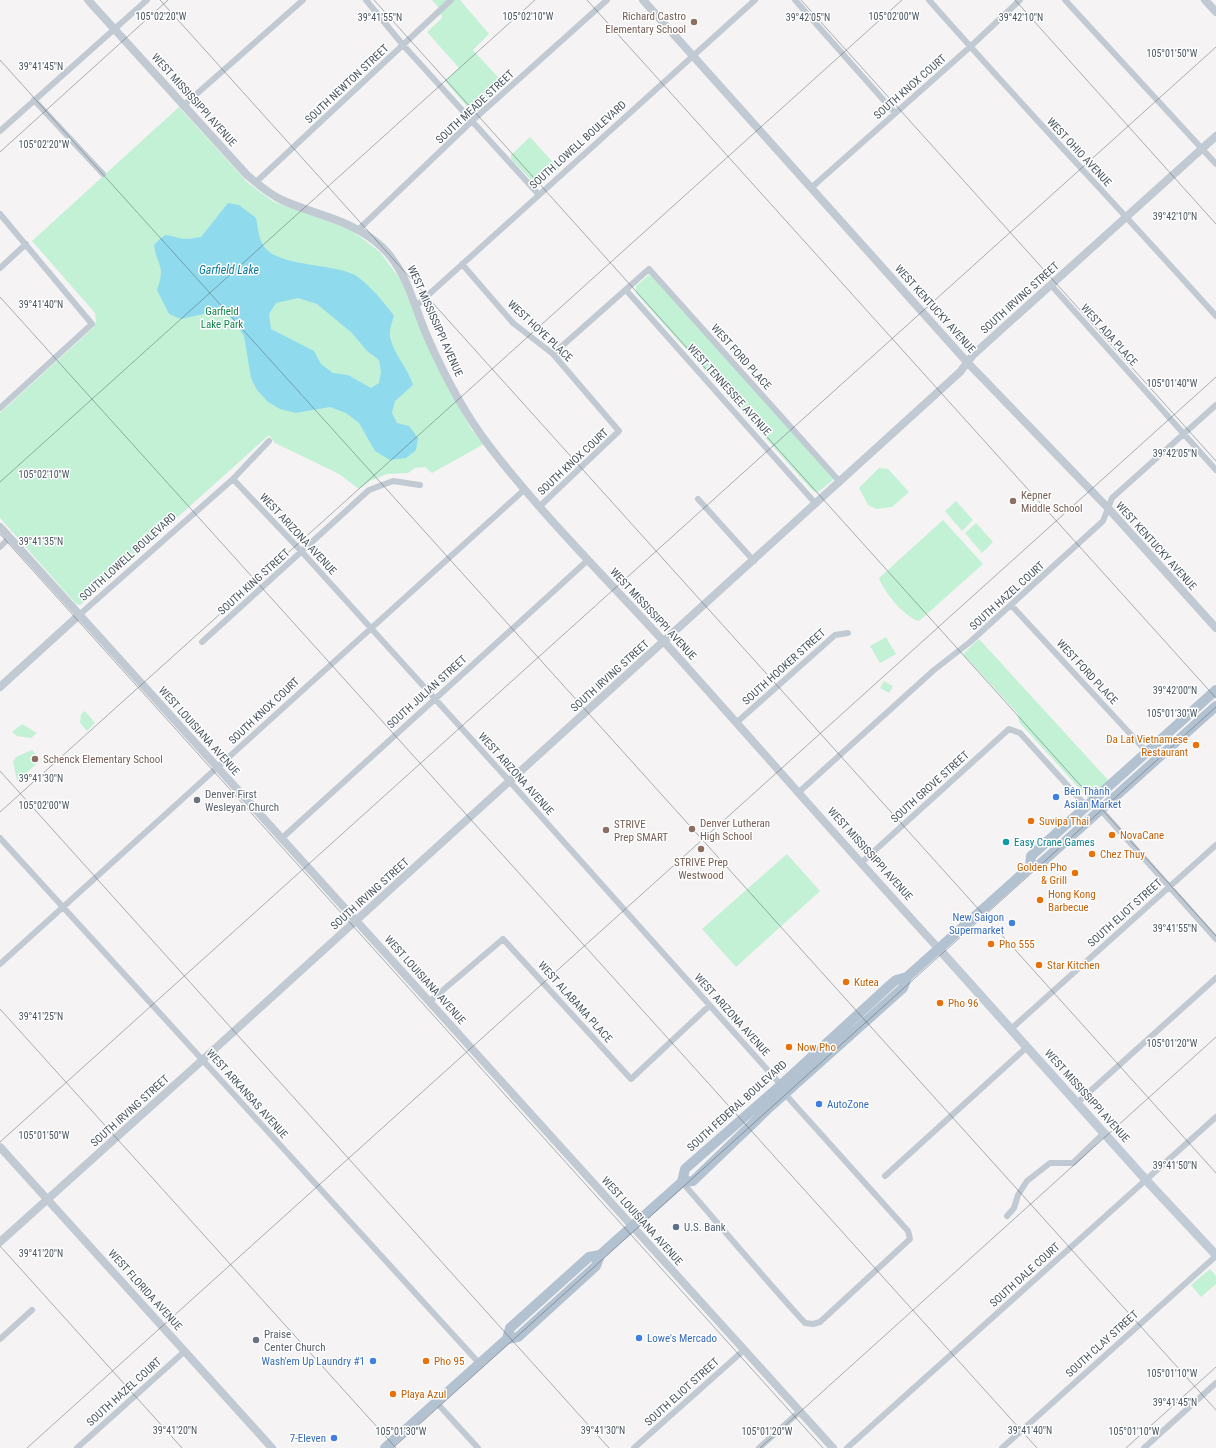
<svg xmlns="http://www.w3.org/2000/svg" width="1216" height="1448" viewBox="0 0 1216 1448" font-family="'Roboto Condensed',sans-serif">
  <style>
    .green { fill: #c3f1d5 }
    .water { fill: #90daee; fill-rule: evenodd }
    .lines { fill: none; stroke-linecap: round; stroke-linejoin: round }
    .minor { stroke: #c1cad2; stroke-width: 6 }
    .tertiary { stroke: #c1cad2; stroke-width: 8 }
    .secondary { stroke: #c1cbd6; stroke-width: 9 }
    .primary { stroke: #b3c2d1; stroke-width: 10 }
    .ticks { fill: none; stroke: #4a5661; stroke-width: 1; stroke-opacity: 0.45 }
    .education-dot { fill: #8d6e63; stroke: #fff; stroke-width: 1.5 }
    .food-dot { fill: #e8710a; stroke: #fff; stroke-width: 1.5 }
    .shop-dot { fill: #3f7fe0; stroke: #fff; stroke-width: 1.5 }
    .worship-dot { fill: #6b7280; stroke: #fff; stroke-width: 1.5 }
    .culture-dot { fill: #0f9aa8; stroke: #fff; stroke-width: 1.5 }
    .service-dot { fill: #5c6f8a; stroke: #fff; stroke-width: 1.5 }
    .labels { text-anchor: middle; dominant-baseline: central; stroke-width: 3; stroke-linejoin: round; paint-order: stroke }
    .education-label { font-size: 11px; fill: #785e54; stroke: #fff; text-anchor: start }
    .street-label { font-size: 11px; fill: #4a5661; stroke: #fff }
    .park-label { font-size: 11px; fill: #17864f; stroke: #fff }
    .food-label { font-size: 11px; fill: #c56008; stroke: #fff; text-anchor: start }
    .shop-label { font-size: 11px; fill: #366cbe; stroke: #fff; text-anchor: start }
    .worship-label { font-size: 11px; fill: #5b616d; stroke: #fff; text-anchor: start }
    .culture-label { font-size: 11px; fill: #0d838f; stroke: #fff; text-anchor: start }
    .service-label { font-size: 11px; fill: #4e5e75; stroke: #fff; text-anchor: start }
    .water-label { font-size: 12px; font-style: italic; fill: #0c7c9b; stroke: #fff }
    .ticks-label { font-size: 10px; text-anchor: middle; fill: #4a5661; stroke: #fff; stroke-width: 3; stroke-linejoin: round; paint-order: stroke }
  </style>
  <rect width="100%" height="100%" fill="#f5f3f3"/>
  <path class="green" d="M432 0H460L489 34 473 50 505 85 476 112 471 111 445 81 459 68 427 32 442 18 438 7Z
    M179 107 248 183 274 202 350 229 380 252 400 279 442 376 471 429 484 444 432 473 425 467 415 468 408 473 387 474 370 481 359 489 339 474 275 443 269 435 80 605 76 604 0 518V413L93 328 96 321 95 313 32 241Z
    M530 137 559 169 537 186 511 159V155Z
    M650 274 833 477V480L817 493 811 489 636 293V286Z
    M879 468 888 469 909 492 892 507 876 509 868 505 859 488Z
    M956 501 973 520 962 531 945 511Z
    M943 520 983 564 919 621C905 618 883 591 879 578Z
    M976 523 993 542 982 553 965 533Z
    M886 637 896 654 880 663 870 646Z
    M979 639 1109 781 1089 799 1019 722 1018 714 963 654Z
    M884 681 893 686 889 693 880 688Z
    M85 711 95 723 87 731 80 723 81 714Z
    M22 724 37 733 31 738 17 736 12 732Z
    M32 750 41 760 17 781 13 762 16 757Z
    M787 854 820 891 736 967 702 929Z
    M1210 1269 1216 1276V1284L1201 1297 1191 1285Z"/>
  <path class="water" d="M228 203 239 205 256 218C258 228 259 243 267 250 284 266 330 264 353 274 365 280 386 304 394 316 392 322 389 331 390 337 394 355 408 368 413 385L395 401 392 413 397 423 409 426 418 438 416 450 406 458 390 460 375 451 359 423 346 413 330 407 296 413 280 409 268 402 257 390 251 378 244 336 231 317 217 311 181 319 169 314 157 290C166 265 157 266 154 245 166 233 163 234 179 238 185 240 194 238 201 237ZM298 298 317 304 352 333 367 351 379 360 381 372 379 383 371 388 348 375 333 373 321 364 314 351 271 329 269 314 276 303Z"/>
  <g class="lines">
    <path class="minor" d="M366 0 403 45 539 195
      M795 0 895 113
      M929 0C1023 107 1121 210 1216 316
      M1065 0 1216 164
      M34 100 103 174
      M183 106 303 0
      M0 131 147 0
      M256 182 451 0
      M811 188 970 47 1020 0
      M0 214 92 324 0 408
      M358 230 472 121 607 0
      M462 264 513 323 553 354 619 431 539 507
      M0 268 26 244
      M1051 285 1216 470
      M626 290 816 504
      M416 306 755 0
      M553 354 649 269 840 482
      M233 479 302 552 503 774 781 1085
      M698 499 754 561
      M0 547 9 538
      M1012 606 1147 752
      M78 616 233 479 269 441
      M202 642 369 490 393 481 420 485
      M736 723 835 635 848 633
      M799 792 934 670 970 642 1103 521 1112 498 1216 405
      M1100 809 1216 939
      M0 838 479 1363
      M281 839 588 560
      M861 863 1009 729 1020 733 1087 807
      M0 964 524 490
      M429 1002 503 939 631 1079 709 1006
      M1011 1029 1216 845
      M1077 1103 1216 978
      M885 1176 1027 1047
      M682 1182C723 1229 763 1277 805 1323L813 1324 820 1322 910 1239 908 1231 785 1094
      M1007 1216 1014 1208 1018 1195 1027 1181 1050 1163H1073L1104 1133
      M0 1339 32 1310
      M436 1402 478 1448
      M77 1448 185 1351
      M634 1448 744 1350
      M759 1448 799 1412
      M847 1448 1216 1117
      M1002 1448 1216 1256
      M1144 1448 1216 1383"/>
    <path class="tertiary" d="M88 0 247 175C259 185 269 194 282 200 317 216 352 219 382 247 407 271 414 306 427 336 444 375 464 413 490 447 544 517 607 579 667 645 758 746 847 849 939 949
      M643 0 967 362 1108 508 1216 628
      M1205 0 1216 12
      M0 527 833 1448
      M0 687 78 616
      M0 1147 272 1448
      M0 1242 208 1055 960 372 973 355 1216 136"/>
    <path class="secondary" d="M939 949 1146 1180 1216 1255"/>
    <path class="primary" d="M1030 867 1031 856 1216 690
      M682 1182 693 1181 770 1107 903 988 907 977 1030 867 1039 865 1216 706
      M507 1339 510 1328 589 1257 600 1255
      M385 1448 507 1339 518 1337 596 1266 600 1255 682 1182 685 1169 781 1085 889 986 896 980 907 977"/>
  </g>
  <path class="ticks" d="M160 0 1216 1173M374 0 1216 936M587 0 1216 698M801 0 1216 461M1015 0 1216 224M0 60 1216 1410M0 152 168 0M0 297 1037 1448M0 482 535 0M0 534 823 1448M0 771 609 1448M0 812 902 0M0 1009 396 1448M0 1142 1216 47M0 1246 182 1448M27 1448 1216 377M393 1448 1216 707M760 1448 1216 1037M1126 1448 1216 1367"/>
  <g class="education-dot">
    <circle cx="694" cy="22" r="4"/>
    <circle cx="1013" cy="501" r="4"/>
    <circle cx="35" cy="759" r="4"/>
    <circle cx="692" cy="829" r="4"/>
    <circle cx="606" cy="830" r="4"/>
    <circle cx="701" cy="849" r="4"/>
  </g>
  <g class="food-dot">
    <circle cx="1196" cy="745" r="4"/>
    <circle cx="1031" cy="821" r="4"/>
    <circle cx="1112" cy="835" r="4"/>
    <circle cx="1092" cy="854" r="4"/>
    <circle cx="1075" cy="873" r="4"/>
    <circle cx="1040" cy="900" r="4"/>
    <circle cx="991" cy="944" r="4"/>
    <circle cx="1039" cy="965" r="4"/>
    <circle cx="846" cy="982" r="4"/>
    <circle cx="940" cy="1003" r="4"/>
    <circle cx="789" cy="1047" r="4"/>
    <circle cx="426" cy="1361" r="4"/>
    <circle cx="393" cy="1394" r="4"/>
  </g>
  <g class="shop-dot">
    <circle cx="1056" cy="797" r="4"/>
    <circle cx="1012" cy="923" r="4"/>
    <circle cx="819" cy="1104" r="4"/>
    <circle cx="639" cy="1338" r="4"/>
    <circle cx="373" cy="1361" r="4"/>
    <circle cx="334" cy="1438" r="4"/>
  </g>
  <g class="worship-dot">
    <circle cx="197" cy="800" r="4"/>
    <circle cx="256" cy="1340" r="4"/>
  </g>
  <circle class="culture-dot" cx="1006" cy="842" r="4"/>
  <circle class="service-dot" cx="676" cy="1227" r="4"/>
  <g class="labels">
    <g class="education-label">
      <text x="686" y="16" text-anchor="end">Richard Castro<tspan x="686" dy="13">Elementary School</tspan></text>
      <text x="1021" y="495">Kepner<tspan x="1021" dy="13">Middle School</tspan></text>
      <text x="43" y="759">Schenck Elementary School</text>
      <text x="700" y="823">Denver Lutheran<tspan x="700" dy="13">High School</tspan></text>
      <text x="614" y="824">STRIVE<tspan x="614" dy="13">Prep SMART</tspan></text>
      <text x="701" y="862" text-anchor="middle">STRIVE Prep<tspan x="701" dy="13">Westwood</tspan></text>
    </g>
    <g class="street-label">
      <text transform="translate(347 84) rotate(-43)">SOUTH NEWTON STREET</text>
      <text transform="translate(910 87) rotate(-41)">SOUTH KNOX COURT</text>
      <text transform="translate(194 100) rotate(48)">WEST MISSISSIPPI AVENUE</text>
      <text transform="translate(475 107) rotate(-43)">SOUTH MEADE STREET</text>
      <text transform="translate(578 145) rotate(-42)">SOUTH LOWELL BOULEVARD</text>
      <text transform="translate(1079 152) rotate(47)">WEST OHIO AVENUE</text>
      <text transform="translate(1020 298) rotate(-42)">SOUTH IRVING STREET</text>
      <text transform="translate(935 309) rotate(48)">WEST KENTUCKY AVENUE</text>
      <text transform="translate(435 321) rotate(66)">WEST MISSISSIPPI AVENUE</text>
      <text transform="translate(540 331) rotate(43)">WEST HOYE PLACE</text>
      <text transform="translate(1109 335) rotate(48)">WEST ADA PLACE</text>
      <text transform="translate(741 357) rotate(48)">WEST FORD PLACE</text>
      <text transform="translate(729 390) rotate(48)">WEST TENNESSEE AVENUE</text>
      <text transform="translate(573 462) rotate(-43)">SOUTH KNOX COURT</text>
      <text transform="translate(298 534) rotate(47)">WEST ARIZONA AVENUE</text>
      <text transform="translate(1156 546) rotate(48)">WEST KENTUCKY AVENUE</text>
      <text transform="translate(128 557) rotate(-42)">SOUTH LOWELL BOULEVARD</text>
      <text transform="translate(254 582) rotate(-42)">SOUTH KING STREET</text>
      <text transform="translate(1007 596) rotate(-42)">SOUTH HAZEL COURT</text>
      <text transform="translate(653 614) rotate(47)">WEST MISSISSIPPI AVENUE</text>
      <text transform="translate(784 667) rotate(-42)">SOUTH HOOKER STREET</text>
      <text transform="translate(1087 672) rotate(47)">WEST FORD PLACE</text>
      <text transform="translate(610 676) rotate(-42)">SOUTH IRVING STREET</text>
      <text transform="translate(427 692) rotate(-42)">SOUTH JULIAN STREET</text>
      <text transform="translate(264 711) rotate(-43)">SOUTH KNOX COURT</text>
      <text transform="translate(199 731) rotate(48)">WEST LOUISIANA AVENUE</text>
      <text transform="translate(516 774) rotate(48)">WEST ARIZONA AVENUE</text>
      <text transform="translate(930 787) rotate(-42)">SOUTH GROVE STREET</text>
      <text transform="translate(870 854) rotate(48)">WEST MISSISSIPPI AVENUE</text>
      <text transform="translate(370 894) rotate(-42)">SOUTH IRVING STREET</text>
      <text transform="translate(1125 913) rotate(-42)">SOUTH ELIOT STREET</text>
      <text transform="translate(425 980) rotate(48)">WEST LOUISIANA AVENUE</text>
      <text transform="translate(575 1002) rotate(48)">WEST ALABAMA PLACE</text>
      <text transform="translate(732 1015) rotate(48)">WEST ARIZONA AVENUE</text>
      <text transform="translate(247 1094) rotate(48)">WEST ARKANSAS AVENUE</text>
      <text transform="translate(1087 1096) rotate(48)">WEST MISSISSIPPI AVENUE</text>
      <text transform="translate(737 1106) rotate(-42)">SOUTH FEDERAL BOULEVARD</text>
      <text transform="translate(130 1111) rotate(-42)">SOUTH IRVING STREET</text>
      <text transform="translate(642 1221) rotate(48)">WEST LOUISIANA AVENUE</text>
      <text transform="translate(1025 1275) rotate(-42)">SOUTH DALE COURT</text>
      <text transform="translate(145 1290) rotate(48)">WEST FLORIDA AVENUE</text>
      <text transform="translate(1102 1344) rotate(-42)">SOUTH CLAY STREET</text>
      <text transform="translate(124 1392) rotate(-42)">SOUTH HAZEL COURT</text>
      <text transform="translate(682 1392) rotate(-42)">SOUTH ELIOT STREET</text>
    </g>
    <g class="park-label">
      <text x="222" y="311">Garfield<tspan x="222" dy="13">Lake Park</tspan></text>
    </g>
    <g class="food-label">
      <text x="1188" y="739" text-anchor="end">Da Lat Vietnamese<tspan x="1188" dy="13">Restaurant</tspan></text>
      <text x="1039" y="821">Suvipa Thai</text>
      <text x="1120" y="835">NovaCane</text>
      <text x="1100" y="854">Chez Thuy</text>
      <text x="1067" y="867" text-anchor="end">Golden Pho<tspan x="1067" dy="13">&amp; Grill</tspan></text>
      <text x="1048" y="894">Hong Kong<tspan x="1048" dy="13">Barbecue</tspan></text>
      <text x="999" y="944">Pho 555</text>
      <text x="1047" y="965">Star Kitchen</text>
      <text x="854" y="982">Kutea</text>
      <text x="948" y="1003">Pho 96</text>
      <text x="797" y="1047">Now Pho</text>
      <text x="434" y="1361">Pho 95</text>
      <text x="401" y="1394">Playa Azul</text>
    </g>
    <g class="shop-label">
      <text x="1064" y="791">Bên Thành<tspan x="1064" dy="13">Asian Market</tspan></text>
      <text x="1004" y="917" text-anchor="end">New Saigon<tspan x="1004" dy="13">Supermarket</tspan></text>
      <text x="827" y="1104">AutoZone</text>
      <text x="647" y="1338">Lowe's Mercado</text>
      <text x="365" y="1361" text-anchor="end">Wash'em Up Laundry #1</text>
      <text x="326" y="1438" text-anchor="end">7-Eleven</text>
    </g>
    <g class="worship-label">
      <text x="205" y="794">Denver First<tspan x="205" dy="13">Wesleyan Church</tspan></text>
      <text x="264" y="1334">Praise<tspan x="264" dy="13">Center Church</tspan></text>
    </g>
    <g class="culture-label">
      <text x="1014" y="842">Easy Crane Games</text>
    </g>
    <g class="service-label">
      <text x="684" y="1227">U.S. Bank</text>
    </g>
    <g class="water-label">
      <text x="229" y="270">Garfield Lake</text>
    </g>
  </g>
  <g class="ticks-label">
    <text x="161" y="20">105°02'20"W</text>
    <text x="528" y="20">105°02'10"W</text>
    <text x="894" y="20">105°02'00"W</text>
    <text x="380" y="21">39°41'55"N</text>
    <text x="808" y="21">39°42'05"N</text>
    <text x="1021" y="21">39°42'10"N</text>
    <text x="1172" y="57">105°01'50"W</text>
    <text x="41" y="70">39°41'45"N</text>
    <text x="44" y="148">105°02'20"W</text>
    <text x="1175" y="220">39°42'10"N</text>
    <text x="41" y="308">39°41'40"N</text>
    <text x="1172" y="387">105°01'40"W</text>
    <text x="1175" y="457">39°42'05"N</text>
    <text x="44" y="478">105°02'10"W</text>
    <text x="41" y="545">39°41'35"N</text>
    <text x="1175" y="694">39°42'00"N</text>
    <text x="1172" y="717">105°01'30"W</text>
    <text x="41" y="782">39°41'30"N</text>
    <text x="44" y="809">105°02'00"W</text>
    <text x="1175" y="932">39°41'55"N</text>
    <text x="41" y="1020">39°41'25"N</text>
    <text x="1172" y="1047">105°01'20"W</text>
    <text x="44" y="1139">105°01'50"W</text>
    <text x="1175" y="1169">39°41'50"N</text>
    <text x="41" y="1257">39°41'20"N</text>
    <text x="1172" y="1377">105°01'10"W</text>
    <text x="1175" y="1406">39°41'45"N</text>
    <text x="175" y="1434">39°41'20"N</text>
    <text x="603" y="1434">39°41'30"N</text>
    <text x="1030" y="1434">39°41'40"N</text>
    <text x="401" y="1435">105°01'30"W</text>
    <text x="767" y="1435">105°01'20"W</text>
    <text x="1134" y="1435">105°01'10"W</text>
  </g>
</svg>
